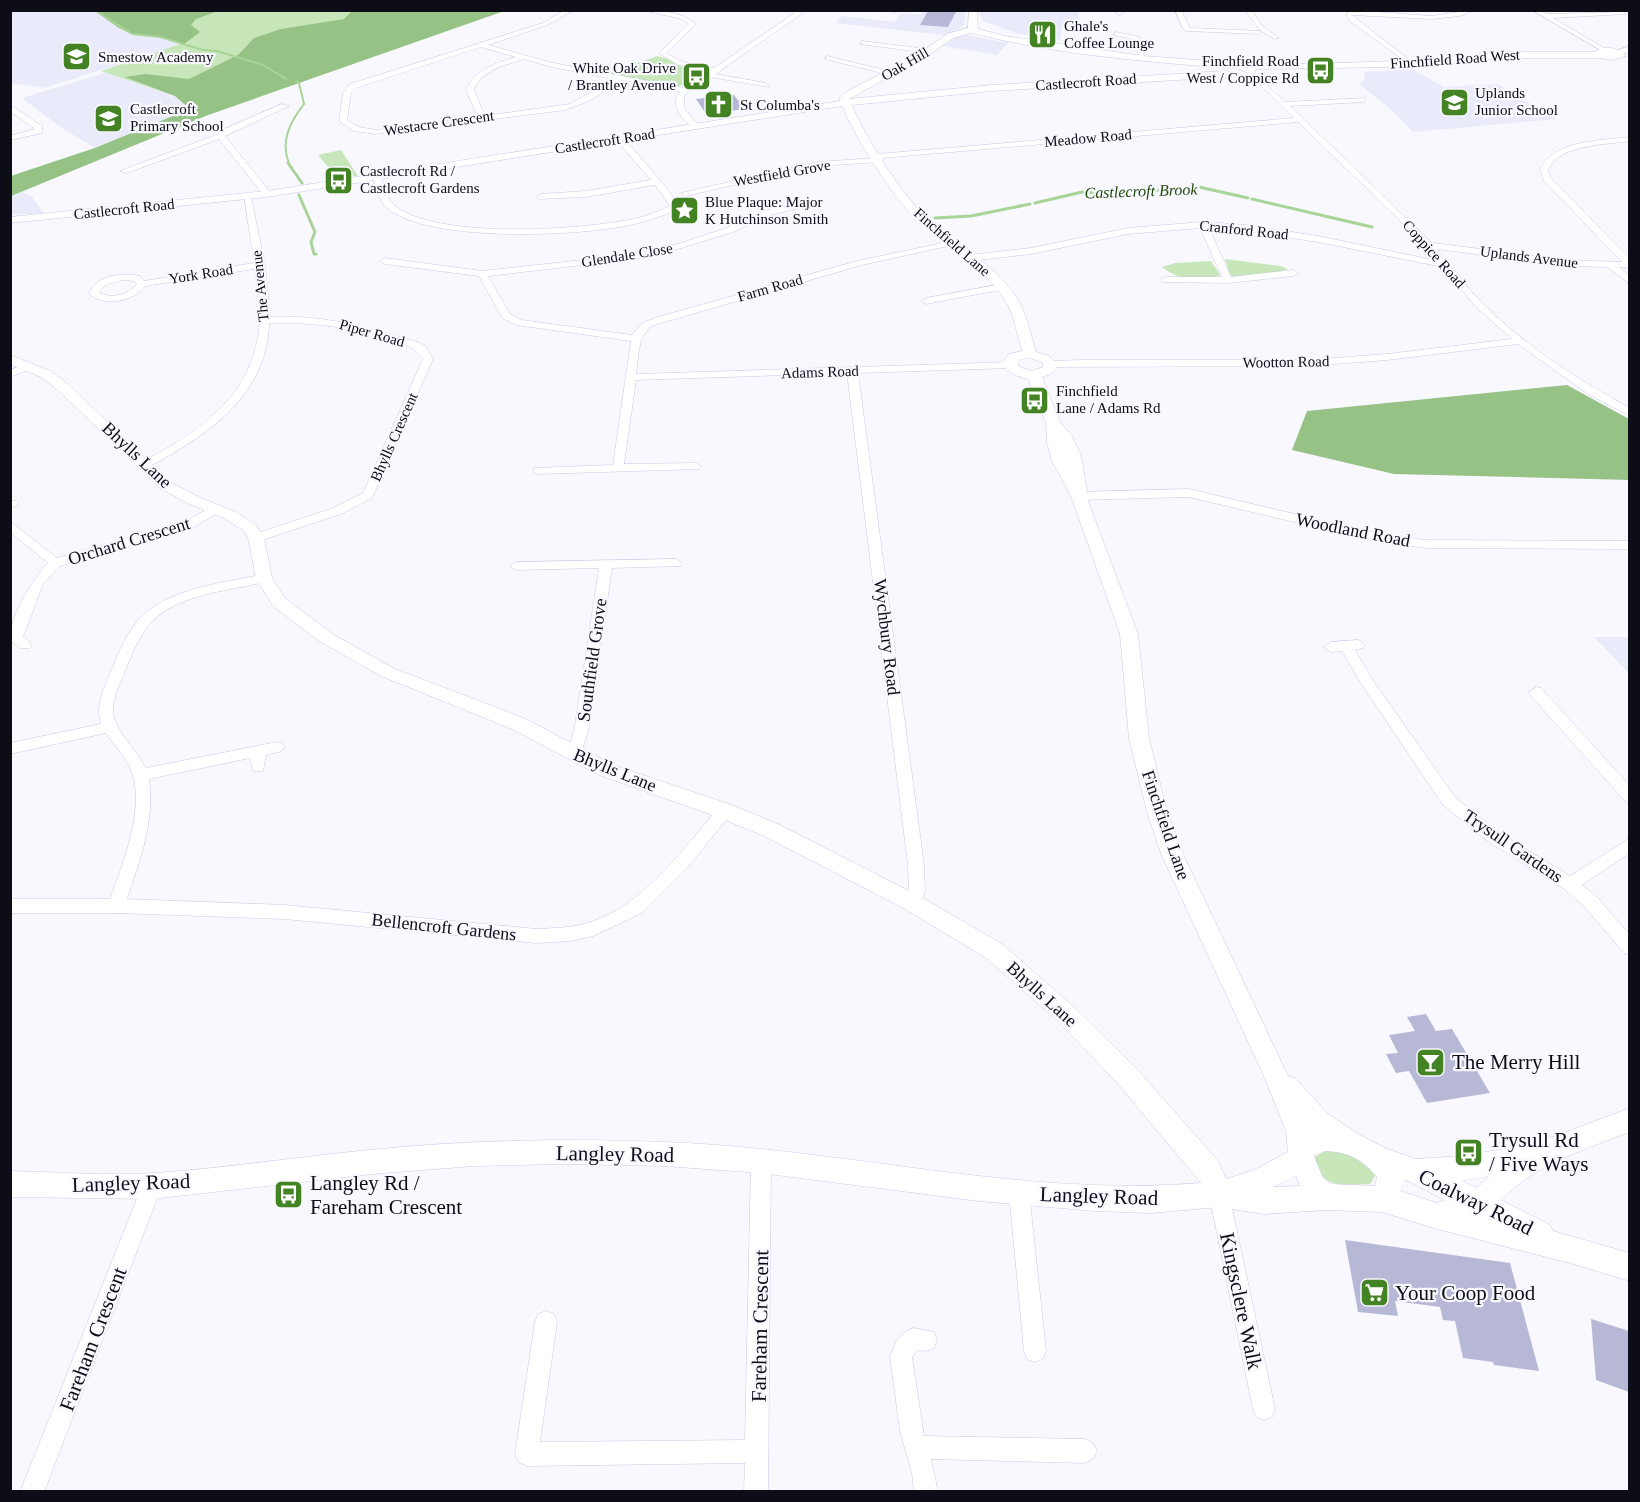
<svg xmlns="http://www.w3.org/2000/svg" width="1640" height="1502" viewBox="0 0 1640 1502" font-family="Georgia,serif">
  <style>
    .built { fill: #eaebfa }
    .green { fill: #c7e6ba }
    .forest { fill: #97c286 }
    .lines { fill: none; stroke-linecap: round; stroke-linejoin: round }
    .stream-far1 { stroke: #a8d497; stroke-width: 2 }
    .stream { stroke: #a8d497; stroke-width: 3 }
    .building { fill: #b7b8d6 }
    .minor-casing { stroke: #c8cae8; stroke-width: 1 }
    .tertiary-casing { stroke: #c8cae8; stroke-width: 1 }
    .secondary-casing { stroke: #c8cae8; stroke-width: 1 }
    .minor { fill: #fff; fill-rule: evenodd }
    .tertiary { fill: #fff; fill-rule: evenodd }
    .secondary { fill: #fff; fill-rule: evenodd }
    .labels { text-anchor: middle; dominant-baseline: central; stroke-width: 4.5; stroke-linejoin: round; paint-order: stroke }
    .far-poi-label { font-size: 15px; fill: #0d0d17; stroke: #f8f8fe; text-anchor: start }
    .far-street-label { font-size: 15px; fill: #0d0d17; stroke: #f8f8fe }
    .far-water-label { font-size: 16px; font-style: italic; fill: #224a0c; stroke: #f8f8fe }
    .street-label { font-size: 18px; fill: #0d0d17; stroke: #f8f8fe }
    .near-poi-label { font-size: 21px; fill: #0d0d17; stroke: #f8f8fe; text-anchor: start }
    .near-street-label { font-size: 21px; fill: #0d0d17; stroke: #f8f8fe }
  </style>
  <rect width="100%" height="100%" fill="#f8f8fe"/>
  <path class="built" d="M10 11H95L121 29 132 34 160 37 184 44 44 88 11 83Z
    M924 11H965V22L963 26 951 34 944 35 835 23 842 16 895 22 901 13 921 14Z
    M977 11H1079L1080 28H1062L1060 40 1019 34 983 21Z
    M961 34 1008 43 997 55 942 46Z
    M1412 69 1444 87 1498 84 1556 119 1413 132 1388 107 1360 85 1365 79 1364 72Z
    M107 72 175 96 191 109 95 148 60 127 22 98Z
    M22 192 31 196 44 213 11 215V196Z
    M1594 637H1629V673Z"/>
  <path class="green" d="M95 11H504L208 115 11 196V176L95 148 190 109 175 96 101 71 183 43 160 37 132 34 121 29Z
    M657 56 706 69 677 88 608 74Z
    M341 150 358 176 337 178 318 155Z
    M1225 259 1281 266 1288 269 1276 273 1236 277 1230 275Z
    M1211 261 1220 275 1216 277C1192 279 1182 282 1162 267L1175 263Z
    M1327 1149 1367 1160 1377 1173 1370 1184C1345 1185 1318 1190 1315 1157Z"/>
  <path class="forest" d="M95 11H218L196 19 191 25 200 32 184 44 160 37 132 34 119 28Z
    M352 11H504L208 115 11 196V176L95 148 190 109 175 96 125 77 145 74 189 79 238 55 254 38 281 29 344 19Z
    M1567 385 1629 419V480L1394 474 1292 450 1307 411Z"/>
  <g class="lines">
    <path class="stream-far1" d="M95 10 132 34 160 37 203 50 217 51 263 65 286 79
      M289 164C280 141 290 122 304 104L299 83 296 81"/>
    <path class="stream" d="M288 163 302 183
      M299 195 315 232 311 242 314 254H316
      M1252 199 1372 227
      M1035 203 1082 192 1113 194 1199 187 1248 198
      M935 218 971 216 1030 204"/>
  </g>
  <path class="building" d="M943 10H957L948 27 920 25 928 11Z
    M734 95 745 109 706 114 696 99Z
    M1426 1014 1436 1031 1452 1029 1490 1093 1427 1103 1409 1071 1396 1073 1386 1054 1398 1053 1389 1035 1415 1031 1407 1017Z
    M1345 1240 1510 1263 1539 1371 1494 1365 1493 1362 1463 1358 1455 1321 1443 1320 1440 1307 1395 1301 1398 1316 1358 1312Z
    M1591 1319 1629 1331V1392L1596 1380Z"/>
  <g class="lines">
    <defs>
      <path id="minor" d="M565 10H574L547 25 488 45 553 63 685 88 709 71 678 65 659 53 689 24 682 19 642 10C660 10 680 12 695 23V25L666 53 683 62 714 68 799 10H807L721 70 720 72 715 74 766 83 769 87 710 77 684 95V108L699 126 695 128C682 122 669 104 680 91L622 80 589 101 565 110 375 134 354 131 339 121 343 93 350 84 543 23ZM481 47 516 57C496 63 475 69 466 90L478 117 375 130 359 127 347 120 351 93 356 88ZM524 59 552 67 614 79 570 104 485 116 474 90C482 70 505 65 524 59Z
        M899 10 895 13 892 11V10Z
        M1114 10H1127L1119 15Z
        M1175 10H1181L1190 28 1261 31 1245 10H1252L1261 25 1279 38 1274 39 1261 31 1259 34 1187 31 1183 29Z
        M1351 10 1431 16 1474 10 1460 16 1431 19 1352 15 1412 62 1410 65 1350 21 1346 15Z
        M1532 10H1540L1547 14 1623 12 1626 14 1553 18 1606 49 1604 52Z
        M1116 32 1139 37 1145 60 1140 59 1134 39 1114 35Z
        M862 41 928 49 931 51 928 53 860 44Z
        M827 56 892 72 894 73 890 75 825 59Z
        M1250 70 1285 102 1366 98 1363 102 1290 106 1432 243 1569 260 1622 262 1544 181 1540 170C1553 139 1601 141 1630 137V141C1605 145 1559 144 1548 170L1551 178 1630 259V268L1619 267 1630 276V284L1607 267 1569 266 1437 249C1452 267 1467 288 1484 305 1526 346 1578 380 1630 408V416L1588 394 1518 344 1387 360 1307 366 1050 367 1045 364 1050 361 1082 360H1307L1387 354 1512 339 1477 308 1443 267 1318 242 1246 231 1209 228 1231 277 1293 270 1298 273 1293 276 1228 283 1163 282 1161 280 1166 277H1222L1200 228 1128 234 1031 254 970 261 965 258 970 255 1031 248 1128 228 1203 222 1246 225 1318 236 1438 261 1421 241 1298 122 882 158 884 160 880 162 817 166 685 196 681 193 817 162 876 158 874 156 878 154 1294 118 1248 73Z
        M282 104 289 106 225 136 270 192V196H264L219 139 127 173 120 171 218 134 224 129Z
        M10 105 42 126V133L10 140V136L35 129 10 111Z
        M617 137H623L669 191 679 207 678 209C661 217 644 222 626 226 575 236 425 243 386 207 379 201 376 186 373 178L380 176C384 184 387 199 394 205 434 239 571 230 622 221 639 219 655 213 670 206L655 185 586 197 538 199 537 197 541 194 586 191 651 180 617 141Z
        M244 195 251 197 265 265 270 317C322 314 370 328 420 343L426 347 433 359 372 498 341 514 256 542 252 541 250 538 252 535 333 508 363 493 423 359C406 330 302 321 269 323 268 395 206 437 148 467H140V463C207 428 263 388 260 305 260 293 256 281 254 269L145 286C133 302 104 307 89 294 96 274 123 273 140 276L144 281 254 263ZM123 280 134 281 137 284C127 295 113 299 99 293L105 285Z
        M801 202 804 203V207L770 215 733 232 652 257 488 276 510 314 522 320 632 335 642 323 658 317 857 261 952 241 957 244 862 265 654 325C637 334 639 356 636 374L1011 362 1016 365 1011 368 858 373 924 865 925 892 919 908 913 910 907 908 905 903 909 892 908 865 847 373 636 380 624 464 696 463 702 467 700 469 538 474 534 472V468L613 465 631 341 516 325 502 318 479 276 385 264 380 261 385 258 482 271 610 257 651 251 684 242 727 228 764 211Z
        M1002 284 1005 285V289L926 304 921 301 926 298Z
        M29 363 33 364V368L10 377V370Z
        M1189 489 1366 531 1425 540 1630 541V549L1425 548 1366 539 1189 497 1079 500 1073 496 1079 492Z
        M10 501H17L19 504 10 509Z
        M215 505 219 506V512L194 527 60 566 43 584 23 637 32 645 30 648H20L11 641C8 617 32 581 48 563L10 532V521L57 558 186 521Z
        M676 559 682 563 681 566 612 568 588 732 579 758H569L566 754 574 732 599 568 516 570 510 566 516 562Z
        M264 574 269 575 270 578 269 581C231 591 176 593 149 625 137 640 131 657 124 674 118 688 108 707 116 723 123 738 137 752 146 768L277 742 282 743 284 747 282 751 266 755 263 771H253L250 758 149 779C155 821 140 860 127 899L285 905 537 929C554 928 571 928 587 923 642 908 684 848 719 807H731L733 811 688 867 642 913 593 936 571 941 537 943 285 919 116 913H10V899H110C123 863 147 805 130 768 125 755 113 745 106 733L10 754V743L101 724C95 705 104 688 111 671 119 652 127 630 143 615 174 587 225 583 264 574Z
        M1358 640 1365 645 1363 648 1355 650 1374 682 1455 797 1498 832 1570 876 1630 838V853L1582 885 1596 896 1630 935V955L1624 953 1584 906 1564 889 1486 840 1443 805 1364 688 1342 651 1331 652 1324 647 1331 642Z
        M1536 687 1541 688 1630 786V803L1625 801 1531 696 1529 692Z
        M761 1151 768 1154 771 1161 768 1492H744L745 1463 527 1466 519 1462 515 1454 535 1322 538 1314 546 1311 554 1314 557 1322 540 1442 745 1440 751 1161 754 1154Z
        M152 1176 159 1179 162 1186 44 1492H20L142 1186 145 1179Z
        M1019 1182 1026 1185 1029 1192 1046 1351 1043 1359 1035 1362 1027 1359 1024 1351 1009 1192 1012 1185Z
        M1219 1184 1226 1187 1229 1194 1275 1409 1272 1417 1264 1420 1256 1417 1253 1409 1209 1194 1212 1187Z
        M914 1328 934 1332 937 1340 934 1348 926 1351 918 1350 912 1357 924 1436 1085 1439 1093 1443 1097 1451 1093 1459 1085 1463 931 1459 938 1492H914L912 1473 900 1431 890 1356 897 1340 906 1331Z"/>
      <path id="tertiary" d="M971 27 975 30 974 32 953 38 926 57 849 99 992 85 1227 71 1232 74 1227 77 992 91 852 105C864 135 901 194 925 216 955 242 992 263 1015 295 1026 311 1030 333 1036 352 1047 355 1054 356 1057 368L1051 374 1042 377 1060 422 1072 436 1081 455 1087 491 1085 493 1138 634 1149 738 1167 812 1184 856 1288 1076 1295 1078 1327 1113 1356 1133 1385 1148 1416 1159 1461 1156 1534 1144 1630 1108V1132C1583 1150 1536 1164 1501 1200L1550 1225 1553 1231 1630 1253V1281L1570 1263 1437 1229 1382 1212 1326 1210 1264 1214 1219 1207 1151 1213 1095 1211 979 1201 761 1173 665 1166 559 1164 474 1166 372 1174 152 1199 10 1197V1171C58 1172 107 1176 155 1173 226 1168 298 1157 369 1150 467 1140 565 1138 663 1142 843 1148 1021 1198 1201 1183L1119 1085 1058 1021 986 958 905 909 764 836 718 817 599 775 512 729 381 676 319 641 273 606 256 578 248 538 244 531 224 518 189 504 160 488 59 391 41 377 10 364V355L51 371 69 385 170 482 201 498 236 512 256 525 264 538 272 578 285 598 331 633 393 668 526 719 613 765 732 805 778 824 921 897 1002 944 1074 1007 1137 1069 1218 1161 1226 1179 1254 1170 1288 1152 1286 1131 1263 1074 1162 856 1147 812 1129 738 1120 634 1071 496 1052 461 1047 443 1046 423 1028 379C1017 376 1007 374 1003 362L1009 354 1022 351C1017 335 1014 314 1005 300 986 269 944 245 917 220 893 198 855 137 842 106L267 197 10 223V217L267 191 840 101 839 98 844 93 920 53 947 34ZM1029 358 1042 362 1043 367 1031 371 1018 366 1019 360ZM1326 1151C1349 1152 1363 1160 1377 1177L1375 1186 1331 1184 1323 1178 1315 1159 1314 1155ZM1296 1176 1300 1186 1273 1187ZM1489 1176 1477 1188 1462 1181ZM1405 1180H1406L1445 1200 1437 1203 1400 1191Z
        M1630 46V52L1616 55 1612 52Z"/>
      <path id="secondary" d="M969 10H977L978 29 1005 36 1143 56 1240 63 1308 64 1398 61 1504 52H1595C1605 45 1617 47 1626 56L1611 60 1603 58H1504L1398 67 1256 69 1254 74 1251 75 1240 69C1149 62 1056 55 968 32Z"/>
    </defs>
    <use href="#minor" class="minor-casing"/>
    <use href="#tertiary" class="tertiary-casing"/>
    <use href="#secondary" class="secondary-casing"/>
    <use href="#minor" class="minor"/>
    <use href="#tertiary" class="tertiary"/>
    <use href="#secondary" class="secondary"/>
  </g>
  <defs>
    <symbol id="restaurant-square" viewBox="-11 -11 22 22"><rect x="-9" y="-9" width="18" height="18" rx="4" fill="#448323" stroke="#f8f8fe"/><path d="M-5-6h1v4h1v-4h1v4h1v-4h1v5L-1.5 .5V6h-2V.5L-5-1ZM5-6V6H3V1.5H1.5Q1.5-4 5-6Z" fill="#fff"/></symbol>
    <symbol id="school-square" viewBox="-11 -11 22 22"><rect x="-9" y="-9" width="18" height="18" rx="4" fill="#448323" stroke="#f8f8fe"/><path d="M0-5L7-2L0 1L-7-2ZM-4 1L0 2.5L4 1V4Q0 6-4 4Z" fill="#fff"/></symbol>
    <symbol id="bus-square" viewBox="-11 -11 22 22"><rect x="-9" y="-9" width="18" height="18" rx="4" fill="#448323" stroke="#f8f8fe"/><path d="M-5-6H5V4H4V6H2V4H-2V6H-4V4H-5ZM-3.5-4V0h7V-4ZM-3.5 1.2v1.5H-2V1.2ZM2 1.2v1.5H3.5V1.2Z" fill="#fff"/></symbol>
    <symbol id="church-square" viewBox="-11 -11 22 22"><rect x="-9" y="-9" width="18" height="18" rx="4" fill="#448323" stroke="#f8f8fe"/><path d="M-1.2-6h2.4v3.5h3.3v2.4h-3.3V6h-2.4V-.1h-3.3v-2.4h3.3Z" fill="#fff"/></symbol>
    <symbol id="sight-square" viewBox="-11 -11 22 22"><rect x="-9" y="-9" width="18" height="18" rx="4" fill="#448323" stroke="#f8f8fe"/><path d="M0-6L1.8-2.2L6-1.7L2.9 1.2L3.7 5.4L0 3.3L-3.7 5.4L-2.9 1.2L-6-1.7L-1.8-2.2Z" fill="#fff"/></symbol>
    <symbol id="bar-square" viewBox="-11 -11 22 22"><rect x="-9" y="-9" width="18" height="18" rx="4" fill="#448323" stroke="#f8f8fe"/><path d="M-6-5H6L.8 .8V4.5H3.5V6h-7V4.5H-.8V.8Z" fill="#fff"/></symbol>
    <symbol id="supermarket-square" viewBox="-11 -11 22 22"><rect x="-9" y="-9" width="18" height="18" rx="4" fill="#448323" stroke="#f8f8fe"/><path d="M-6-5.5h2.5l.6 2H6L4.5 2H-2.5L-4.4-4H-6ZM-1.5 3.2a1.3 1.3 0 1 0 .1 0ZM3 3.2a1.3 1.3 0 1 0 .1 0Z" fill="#fff"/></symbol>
  </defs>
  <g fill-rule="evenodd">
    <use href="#restaurant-square" x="1026" y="18" width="33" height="33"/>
    <use href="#school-square" x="60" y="40" width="33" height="33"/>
    <use href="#bus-square" x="1304" y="54" width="33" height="33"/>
    <use href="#bus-square" x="680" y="60" width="33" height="33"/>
    <use href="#school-square" x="1438" y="86" width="33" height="33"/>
    <use href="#church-square" x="702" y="88" width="33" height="33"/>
    <use href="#school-square" x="92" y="102" width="33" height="33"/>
    <use href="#bus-square" x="322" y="164" width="33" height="33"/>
    <use href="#sight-square" x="668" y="194" width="33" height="33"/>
    <use href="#bus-square" x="1018" y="384" width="33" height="33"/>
    <use href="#bar-square" x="1414" y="1046" width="33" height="33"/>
    <use href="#bus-square" x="1452" y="1136" width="33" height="33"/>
    <use href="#bus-square" x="272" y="1178" width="33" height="33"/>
    <use href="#supermarket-square" x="1358" y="1276" width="33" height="33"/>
  </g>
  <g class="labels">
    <g class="far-poi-label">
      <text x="1064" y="26">Ghale's<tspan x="1064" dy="17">Coffee Lounge</tspan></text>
      <text x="98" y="57">Smestow Academy</text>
      <text x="1299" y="61" text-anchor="end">Finchfield Road<tspan x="1299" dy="17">West / Coppice Rd</tspan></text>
      <text x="676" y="68" text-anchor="end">White Oak Drive<tspan x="676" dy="17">/ Brantley Avenue</tspan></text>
      <text x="1475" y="93">Uplands<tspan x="1475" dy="17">Junior School</tspan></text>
      <text x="740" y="105">St Columba's</text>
      <text x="130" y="109">Castlecroft<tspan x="130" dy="17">Primary School</tspan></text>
      <text x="360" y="171">Castlecroft Rd /<tspan x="360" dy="17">Castlecroft Gardens</tspan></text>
      <text x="705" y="202">Blue Plaque: Major<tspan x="705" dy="17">K Hutchinson Smith</tspan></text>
      <text x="1056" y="391">Finchfield<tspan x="1056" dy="17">Lane / Adams Rd</tspan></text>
    </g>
    <g class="far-street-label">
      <text transform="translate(1455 59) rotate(-4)">Finchfield Road West</text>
      <text transform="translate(905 64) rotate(-30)">Oak Hill</text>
      <text transform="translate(1086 82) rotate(-4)">Castlecroft Road</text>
      <text transform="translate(439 123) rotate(-8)">Westacre Crescent</text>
      <text transform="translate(1088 138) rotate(-5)">Meadow Road</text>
      <text transform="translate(605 141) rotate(-9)">Castlecroft Road</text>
      <text transform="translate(782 173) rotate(-10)">Westfield Grove</text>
      <text transform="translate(124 209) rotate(-6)">Castlecroft Road</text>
      <text transform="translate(1244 230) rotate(6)">Cranford Road</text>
      <text transform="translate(952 242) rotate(41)">Finchfield Lane</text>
      <text transform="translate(1434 254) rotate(48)">Coppice Road</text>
      <text transform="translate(627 255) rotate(-9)">Glendale Close</text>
      <text transform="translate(1529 257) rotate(7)">Uplands Avenue</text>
      <text transform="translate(201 274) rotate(-9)">York Road</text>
      <text transform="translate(260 286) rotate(-96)">The Avenue</text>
      <text transform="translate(770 288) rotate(-16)">Farm Road</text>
      <text transform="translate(372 333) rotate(16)">Piper Road</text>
      <text transform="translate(1286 362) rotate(-1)">Wootton Road</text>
      <text transform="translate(820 372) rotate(-2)">Adams Road</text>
      <text transform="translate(394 437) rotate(-66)">Bhylls Crescent</text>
    </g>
    <g class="far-water-label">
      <text transform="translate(1141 191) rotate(-2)">Castlecroft Brook</text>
    </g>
    <g class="street-label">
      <text transform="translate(137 455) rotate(43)">Bhylls Lane</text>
      <text transform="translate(1353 530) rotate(11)">Woodland Road</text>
      <text transform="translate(129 541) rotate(-17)">Orchard Crescent</text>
      <text transform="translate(887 637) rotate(83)">Wychbury Road</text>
      <text transform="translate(592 660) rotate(-82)">Southfield Grove</text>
      <text transform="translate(615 770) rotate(22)">Bhylls Lane</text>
      <text transform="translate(1166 825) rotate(71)">Finchfield Lane</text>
      <text transform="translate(1513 846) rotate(34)">Trysull Gardens</text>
      <text transform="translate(444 927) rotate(6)">Bellencroft Gardens</text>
      <text transform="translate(1042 994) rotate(42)">Bhylls Lane</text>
    </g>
    <g class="near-poi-label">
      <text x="1452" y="1062">The Merry Hill</text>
      <text x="1489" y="1140">Trysull Rd<tspan x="1489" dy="24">/ Five Ways</tspan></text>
      <text x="310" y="1183">Langley Rd /<tspan x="310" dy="24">Fareham Crescent</tspan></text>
      <text x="1395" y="1293">Your Coop Food</text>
    </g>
    <g class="near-street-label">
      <text transform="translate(615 1154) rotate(1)">Langley Road</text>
      <text transform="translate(131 1183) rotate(-2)">Langley Road</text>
      <text transform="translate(1099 1196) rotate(2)">Langley Road</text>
      <text transform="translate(1476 1202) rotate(26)">Coalway Road</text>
      <text transform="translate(1241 1301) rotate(78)">Kingsclere Walk</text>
      <text transform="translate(760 1326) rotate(-89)">Fareham Crescent</text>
      <text transform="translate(93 1339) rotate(-69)">Fareham Crescent</text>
    </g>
  </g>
  <rect width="1640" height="1502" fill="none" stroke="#0d0d17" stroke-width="24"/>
</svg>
